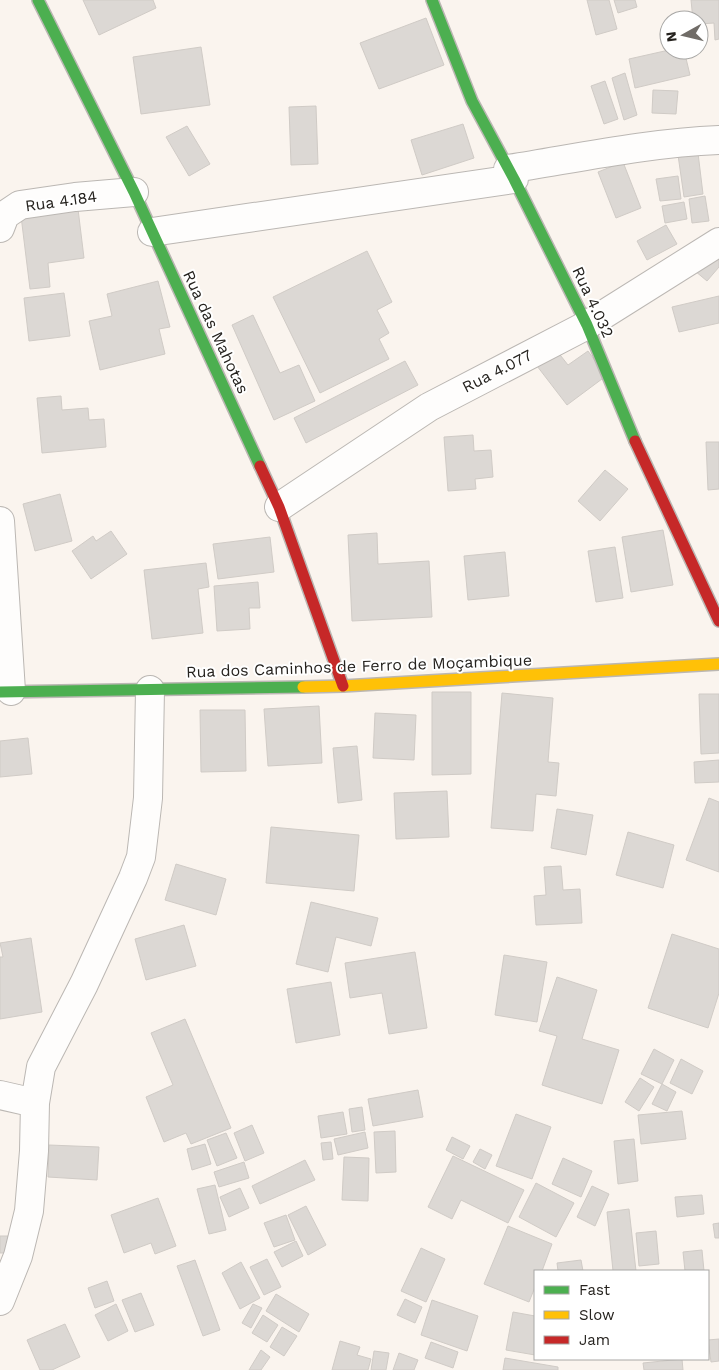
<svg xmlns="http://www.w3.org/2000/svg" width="719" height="1370" viewBox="0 0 719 1370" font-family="'Work Sans',sans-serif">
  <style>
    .building { fill: #dcd8d4; stroke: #d0cbc6 }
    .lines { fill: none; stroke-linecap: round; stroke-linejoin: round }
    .street-casing { stroke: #bbb7b3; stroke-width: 30 }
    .fast-casing { stroke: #bbb7b3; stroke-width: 14 }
    .slow-casing { stroke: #bbb7b3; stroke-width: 14 }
    .jam-casing { stroke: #bbb7b3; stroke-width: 14 }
    .street { stroke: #fefdfc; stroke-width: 28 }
    .fast { stroke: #4caf50; stroke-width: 11 }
    .slow { stroke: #ffc107; stroke-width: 11 }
    .jam { stroke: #c62828; stroke-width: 11 }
    .labels { text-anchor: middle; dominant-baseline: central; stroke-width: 4; stroke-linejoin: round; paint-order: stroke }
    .street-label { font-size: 16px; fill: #25221e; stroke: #fff }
  </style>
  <rect width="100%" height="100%" fill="#faf4ee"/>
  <path class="building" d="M83 0H153L156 8 99 35Z
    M587 0H609L617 29 596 35Z
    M614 0H635L637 7 618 13Z
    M691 0H719V39L715 40 714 23 699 24V20H693Z
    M426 18 444 65 379 89 360 43Z
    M201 47 210 105 141 114 133 57Z
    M669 50H684L690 75 635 88 629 59Z
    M625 73 637 115 624 120 612 78Z
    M605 81 618 119 604 124 591 86Z
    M653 90 678 91 676 114 652 113Z
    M316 106 318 164 291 165 289 107Z
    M463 124 474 158 422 175 411 140Z
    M187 126 210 164 189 176 166 137Z
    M698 153 703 194 684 197 678 155Z
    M623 162 641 208 616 218 598 172Z
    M678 176 681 199 660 201 656 179Z
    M705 196 709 221 692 223 689 199Z
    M684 202 687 219 665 223 662 206Z
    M78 209 84 258 48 263 50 287 30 289 21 216Z
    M666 225 677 244 647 260 637 241Z
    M367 251 392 302 377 310 389 333 379 339 389 359 320 393 273 297Z
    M719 258V267L707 281 695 271Z
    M158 281 170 327 159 329 165 354 100 370 89 321 112 316 107 294Z
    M64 293 70 336 29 341 24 298Z
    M719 296V323L679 332 672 307Z
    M253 315 280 373 299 365 315 401 274 420 232 325Z
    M557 351 568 365 588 351 606 376 567 405 537 366Z
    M405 361 418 385 306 443 294 418Z
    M61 396 62 410 88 408 89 420 104 419 106 447 42 453 37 398Z
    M473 435 474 451 491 450 493 477 475 479 476 489 448 491 444 437Z
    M706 442H719V489L708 490Z
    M605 470 628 489 600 521 578 501Z
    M60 494 72 541 35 551 23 504Z
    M663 530 673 585 631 592 622 537Z
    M111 531 127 554 91 579 72 551 93 536 96 541Z
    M377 533 378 564 429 561 432 617 352 621 348 535Z
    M270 537 274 572 218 579 213 544Z
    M615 547 623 598 596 602 588 551Z
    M505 552 509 596 468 600 464 556Z
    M206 563 209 587 198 589 203 633 152 639 144 570Z
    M258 582 260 608H249L250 629 217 631 214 586Z
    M432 692H471V774L432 775Z
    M502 693 553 698 548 762 559 763 556 796 536 794 533 831 491 828Z
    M699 694H719V753L701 754Z
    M319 706 322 763 268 766 264 709Z
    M200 710H245L246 771 201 772Z
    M375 713 416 715 414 760 373 758Z
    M28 738 32 774 0 777V741Z
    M357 746 362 800 338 803 333 748Z
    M719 760V782L695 783 694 762Z
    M447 791 449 837 396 839 394 793Z
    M709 798 719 802V872L686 860Z
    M557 809 593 815 586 855 551 848Z
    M271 827 359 835 354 891 266 883Z
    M628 832 674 845 663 888 616 875Z
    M176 864 226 879 216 915 165 900Z
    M561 866 563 890 580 889 582 923 536 925 534 896 546 895 544 867Z
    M311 902 378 918 371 946 336 937 328 972 296 964Z
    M184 925 196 966 146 980 135 939Z
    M672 934 719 949V993L708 1028 648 1008Z
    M31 938 42 1012 0 1019V957H3L0 943Z
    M415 952 427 1028 389 1034 382 993 350 998 345 963Z
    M504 955 547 962 537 1022 495 1015Z
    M557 977 597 990 582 1039 619 1050 602 1104 542 1085 557 1036 539 1031Z
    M331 982 340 1035 296 1043 287 989Z
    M185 1019 231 1128 191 1144 186 1133 164 1142 146 1097 173 1085 151 1033Z
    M654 1049 674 1060 662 1084 641 1074Z
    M681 1059 703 1071 692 1094 670 1083Z
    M640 1078 654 1087 639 1111 625 1102Z
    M662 1084 676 1092 667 1111 652 1104Z
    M418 1090 423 1117 373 1126 368 1099Z
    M362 1107 365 1130 352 1132 349 1109Z
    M682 1111 686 1139 641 1144 638 1115Z
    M343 1112 347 1134 321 1138 318 1116Z
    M516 1114 551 1127 532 1179 496 1166Z
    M252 1125 264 1153 245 1161 234 1133Z
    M395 1131 396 1172 376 1173 374 1132Z
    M365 1132 368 1148 338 1155 334 1139Z
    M226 1133 237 1158 217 1166 207 1140Z
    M452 1137 470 1146 463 1159 446 1150Z
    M634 1139 638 1181 618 1184 614 1141Z
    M331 1142 333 1159 323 1160 321 1143Z
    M205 1144 211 1164 192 1170 187 1149Z
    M49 1145 99 1147 97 1180 48 1177Z
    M480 1149 492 1155 485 1169 473 1162Z
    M453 1156 524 1190 508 1223 461 1200 452 1219 428 1207Z
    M344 1157 369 1158 368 1201 342 1200Z
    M563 1158 592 1171 581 1197 552 1184Z
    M305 1160 315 1180 260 1204 252 1186Z
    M244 1162 249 1178 219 1187 214 1172Z
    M536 1183 574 1203 556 1237 519 1217Z
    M215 1185 226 1230 209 1234 197 1189Z
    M592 1186 609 1194 595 1226 577 1217Z
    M240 1188 249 1208 229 1217 220 1197Z
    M702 1195 704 1214 677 1217 675 1197Z
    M158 1198 176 1246 155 1254 151 1243 124 1253 111 1215Z
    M306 1206 326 1245 308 1255 288 1215Z
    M629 1209 636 1271H613L607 1212Z
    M286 1215 295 1240 274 1247 264 1223Z
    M719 1223V1238H715L713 1224Z
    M508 1226 552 1244 542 1271H535V1287L529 1302 484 1284Z
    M656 1231 659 1264 639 1266 636 1233Z
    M0 1236H8L7 1253H0Z
    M296 1241 303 1256 282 1267 274 1252Z
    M421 1248 445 1259 426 1302 401 1291Z
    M702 1250 704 1271H685L683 1252Z
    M267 1259 281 1287 264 1295 250 1267Z
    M195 1260 220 1330 203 1336 177 1266Z
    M581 1260 583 1271H558L557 1263Z
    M241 1262 260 1298 240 1309 222 1273Z
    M107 1281 114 1301 95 1308 88 1288Z
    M141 1293 154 1325 135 1332 122 1300Z
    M276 1294 309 1314 299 1332 266 1311Z
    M405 1299 422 1307 415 1323 397 1315Z
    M432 1300 478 1316 467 1351 421 1335Z
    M116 1304 128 1331 108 1341 95 1315Z
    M253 1304 262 1308 251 1328 242 1323Z
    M513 1312 535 1316V1355L506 1350Z
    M263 1315 278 1325 267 1342 252 1333Z
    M65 1324 80 1357 52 1370H40L27 1340Z
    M282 1327 297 1336 284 1356 270 1347Z
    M719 1339V1361L711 1362 708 1340Z
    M340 1341 360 1347 357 1355 371 1359 368 1370H332Z
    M431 1342 458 1352 453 1368 425 1358Z
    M261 1350 270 1357 261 1370H249Z
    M374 1351 389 1353 386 1370H371Z
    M399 1353 418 1360 414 1370H393Z
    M505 1358 558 1367V1370H503Z
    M682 1359 683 1370H644L643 1363Z"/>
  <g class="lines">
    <defs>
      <path id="street" d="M508 169C578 158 647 143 719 140
        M0 228 5 215 20 205 75 197 134 192
        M152 232 514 179
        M279 507 429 407 587 325 719 242
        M0 521 11 691
        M0 1095 35 1103
        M0 1301 18 1256 29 1211 34 1151 35 1103 41 1067 84 984 133 878 141 857 148 798 150 690"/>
      <path id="fast" d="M38 0 134 192 260 466
        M432 0 472 101 514 179 587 325 635 441
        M0 692 303 687"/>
      <path id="slow" d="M303 687 343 686 719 664"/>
      <path id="jam" d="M635 441 719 621
        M260 466 279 507 343 686"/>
    </defs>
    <use href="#street" class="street-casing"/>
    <use href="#fast" class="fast-casing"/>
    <use href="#slow" class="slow-casing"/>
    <use href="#jam" class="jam-casing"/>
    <use href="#street" class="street"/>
    <use href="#fast" class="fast"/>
    <use href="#slow" class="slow"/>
    <use href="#jam" class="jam"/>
  </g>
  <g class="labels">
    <g class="street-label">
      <text transform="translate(61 201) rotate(-8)">Rua 4.184</text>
      <text transform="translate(593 302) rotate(65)">Rua 4.032</text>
      <text transform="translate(216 332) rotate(65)">Rua das Mahotas</text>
      <text transform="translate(497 371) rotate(-27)">Rua 4.077</text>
      <text transform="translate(359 666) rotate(-2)">Rua dos Caminhos de Ferro de Moçambique</text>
    </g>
  </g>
  <rect x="534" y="1270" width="175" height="90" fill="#ffffff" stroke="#a8a7a5"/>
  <rect x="544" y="1286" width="25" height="8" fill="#4caf50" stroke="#a8a7a5"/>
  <text x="579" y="1295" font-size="15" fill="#25221e">Fast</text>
  <rect x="544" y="1311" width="25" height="8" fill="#ffc107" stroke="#a8a7a5"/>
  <text x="579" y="1320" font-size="15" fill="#25221e">Slow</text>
  <rect x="544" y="1336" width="25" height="8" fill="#c62828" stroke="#a8a7a5"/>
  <text x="579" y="1345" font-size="15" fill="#25221e">Jam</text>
  <g transform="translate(684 35) rotate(262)"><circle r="24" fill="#ffffff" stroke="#a8a7a5"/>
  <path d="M0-4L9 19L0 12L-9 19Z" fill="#706c67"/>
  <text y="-8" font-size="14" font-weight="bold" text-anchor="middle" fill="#25221e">N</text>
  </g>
</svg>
